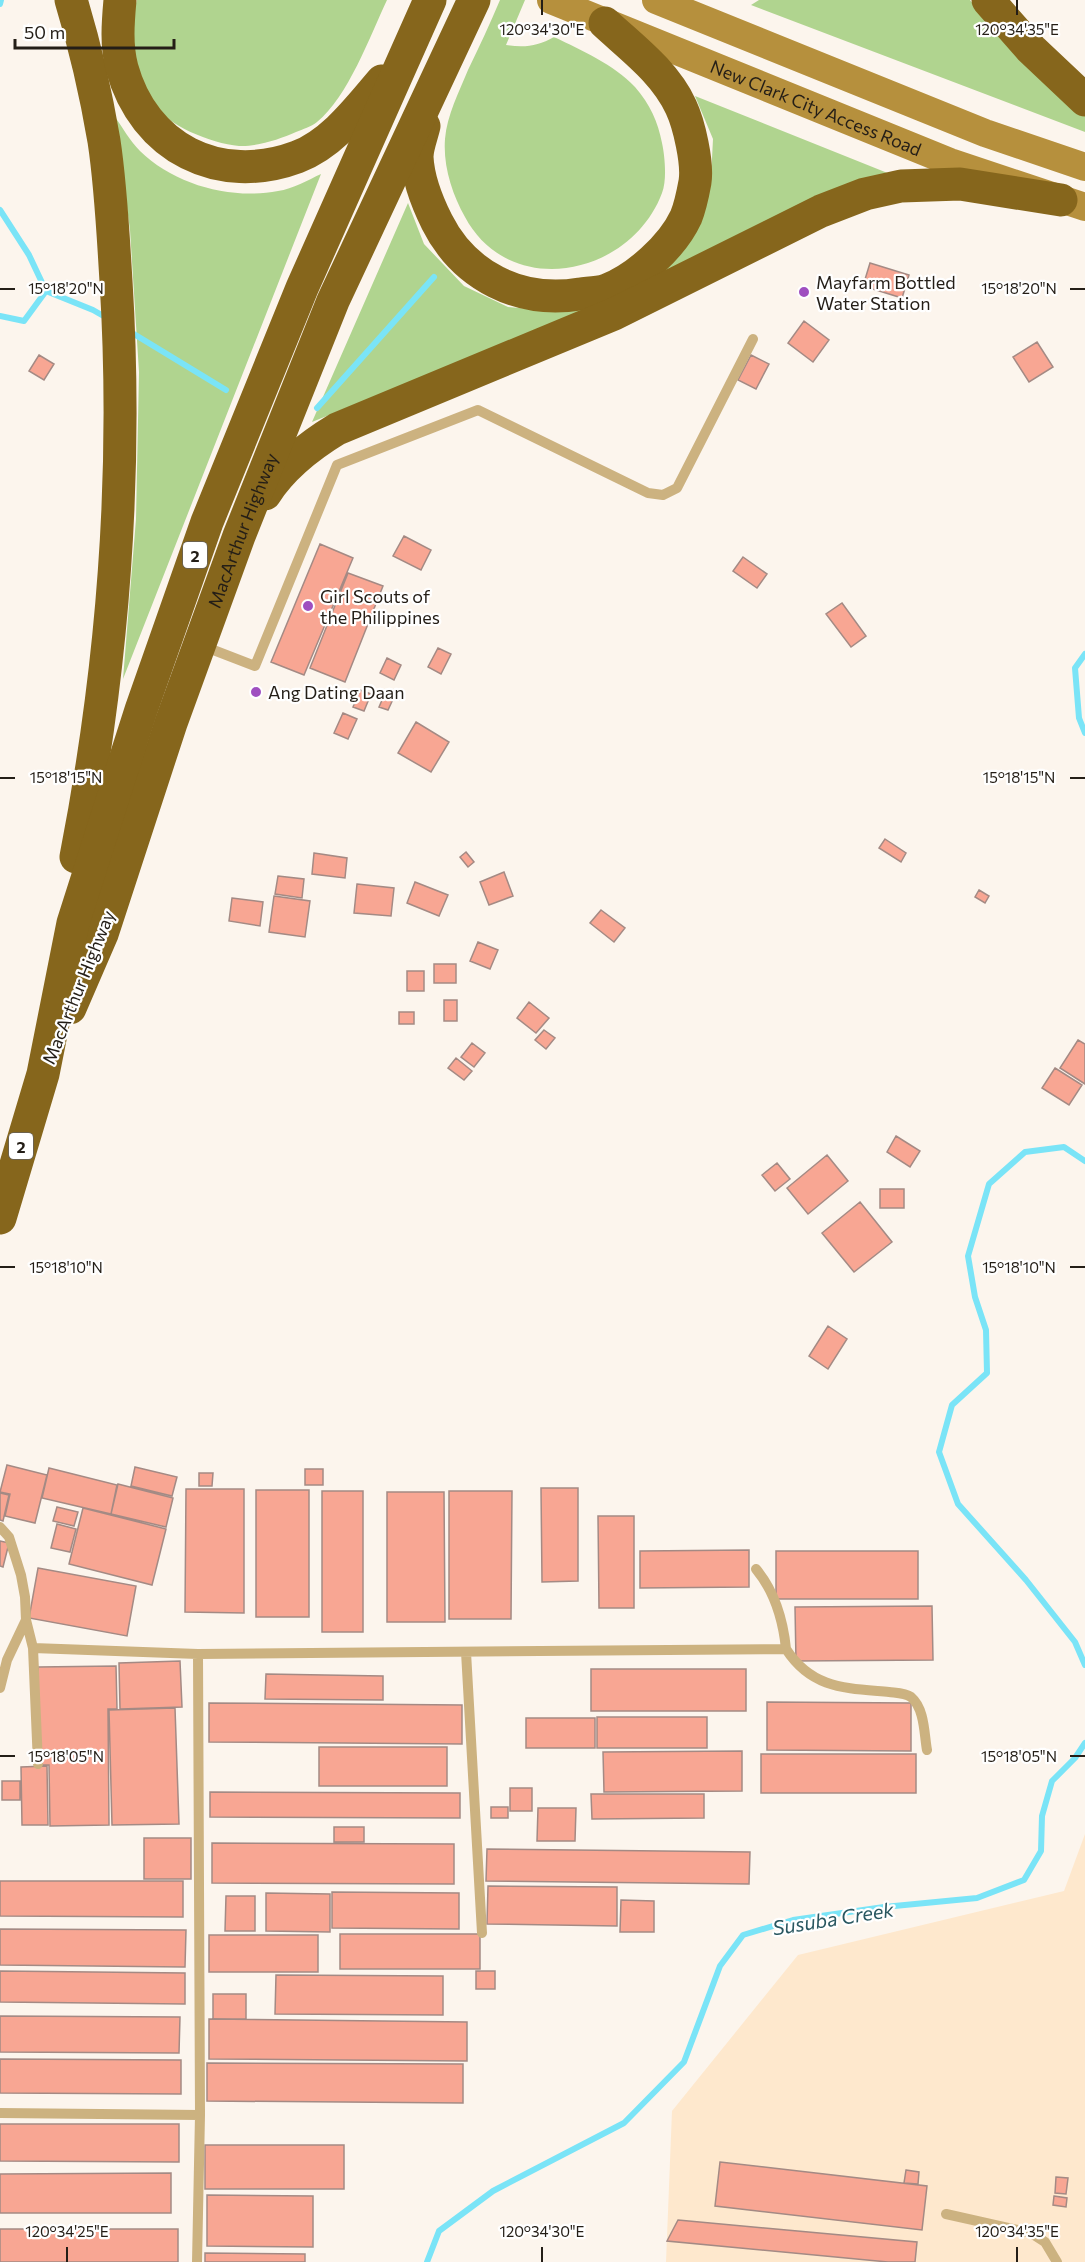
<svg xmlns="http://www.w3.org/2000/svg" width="1085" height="2262" viewBox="0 0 1085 2262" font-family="Commissioner,sans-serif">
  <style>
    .built { fill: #fee8cd }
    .green { fill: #b0d48f }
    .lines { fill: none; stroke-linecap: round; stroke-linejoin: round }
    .stream { stroke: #7ae4f7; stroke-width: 6 }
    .building { fill: #f8a693; stroke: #a48a84; stroke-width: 1.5 }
    .lane { stroke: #ccb280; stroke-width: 10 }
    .secondary { stroke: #b6903d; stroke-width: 28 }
    .highway { stroke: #86661c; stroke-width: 33 }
    .ticks { fill: none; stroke: #241e17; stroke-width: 2 }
    .poi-dot { fill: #9f4fc0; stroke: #fff; stroke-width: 2 }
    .labels { text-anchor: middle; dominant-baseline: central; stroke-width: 4.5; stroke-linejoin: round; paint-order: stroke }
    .shield { fill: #fff; stroke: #66625d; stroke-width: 1.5 }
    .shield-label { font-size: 16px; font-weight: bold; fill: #241e17 }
    .street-label { font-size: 18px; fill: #241e17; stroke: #fff }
    .poi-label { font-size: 18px; fill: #241e17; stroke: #fff; text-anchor: start }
    .water-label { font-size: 20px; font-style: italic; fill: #295760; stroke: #fff }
    .ticks-label { font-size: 15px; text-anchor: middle; fill: #241e17; stroke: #fff; stroke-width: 4.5; stroke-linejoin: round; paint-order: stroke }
  </style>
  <rect width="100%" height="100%" fill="#fcf5ed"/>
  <path class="built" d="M1085 1834V2262H666L672 2111 798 1955 1064 1891Z"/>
  <path class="green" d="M137 0H387C370 36 348 97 317 122 311 127 303 129 296 132 280 139 257 147 239 146 210 143 168 126 151 102 133 78 128 28 137 0Z
    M500 0H525L506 45C525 48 538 46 554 37 583 51 613 64 635 87 650 104 658 122 662 143 665 157 667 180 662 193 631 276 510 301 465 217 452 194 443 166 445 139 447 115 459 92 468 70 479 47 490 24 500 0Z
    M759 0H970L984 19 1085 115V132L751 5Z
    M695 96 895 176 598 306 312 422 408 203 424 244 464 286 508 307 553 311 611 295 711 178 713 139Z
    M115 117C123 128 130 141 140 151 175 185 231 200 278 191 293 189 308 180 321 174L123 679 136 519 139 372 130 230Z"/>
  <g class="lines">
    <path class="stream" d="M0 4 1 0
      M0 210 29 255 46 291 24 321 0 316
      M46 291 93 310 107 318
      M129 331 226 390
      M317 408 434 277
      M1085 654 1075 668 1079 718 1085 733
      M1085 1161 1064 1147 1025 1152 989 1184 968 1256 975 1297 986 1330 987 1373 952 1405 939 1452 958 1504 1026 1580 1075 1642 1085 1665
      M427 2262 439 2231 493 2191 624 2123 684 2062 720 1966 743 1935 793 1920 884 1907 977 1898 1024 1880 1041 1851 1042 1816 1052 1781 1075 1758 1085 1743"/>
  </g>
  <path class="building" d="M870 263 909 275 902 298 863 286Z
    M804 321 829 340 813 362 788 343Z
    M1037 342 1053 367 1029 382 1013 357Z
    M39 355 54 364 44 380 29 371Z
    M751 355 769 364 756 389 738 380Z
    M404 536 431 550 421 570 393 556Z
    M320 544 353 558 304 675 271 662Z
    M743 557 767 574 757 588 733 571Z
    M348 573 383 586 345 682 310 668Z
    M842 603 866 636 851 647 826 614Z
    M438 648 451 654 441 674 428 667Z
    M387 658 401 665 394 680 380 673Z
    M360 690 371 694 364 711 353 707Z
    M386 691 395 695 388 710 379 707Z
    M343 713 357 719 348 739 334 733Z
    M416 722 449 742 431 772 398 753Z
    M885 839 906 853 901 862 879 848Z
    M466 852 474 862 468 867 460 857Z
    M314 853 347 858 345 878 312 874Z
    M504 872 513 896 489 905 480 882Z
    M278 876 304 879 302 898 275 894Z
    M415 882 448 895 439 916 407 903Z
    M357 884 394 888 391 916 354 913Z
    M979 890 989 896 985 903 975 897Z
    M274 896 310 901 305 937 269 932Z
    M232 898 263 902 260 926 229 921Z
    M601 910 625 928 614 942 590 923Z
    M478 942 498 950 490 969 470 961Z
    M434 964H456V983H434Z
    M407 971H424V991H407Z
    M444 1000H457V1021H444Z
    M529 1002 549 1018 536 1033 517 1018Z
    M399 1012H414V1024H399Z
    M544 1030 555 1038 546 1049 535 1040Z
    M1078 1040 1085 1044V1084L1060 1068Z
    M472 1043 485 1053 474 1067 461 1057Z
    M456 1058 472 1071 464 1080 448 1068Z
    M1055 1068 1082 1085 1069 1105 1042 1088Z
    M896 1136 920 1151 910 1167 887 1152Z
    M827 1155 848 1181 808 1214 787 1188Z
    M777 1163 790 1179 775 1191 762 1175Z
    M880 1189H904V1208H880Z
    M860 1202 892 1242 854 1272 822 1233Z
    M828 1326 847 1339 828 1369 809 1356Z
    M7 1465 47 1475 35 1523 5 1516 10 1494 0 1492Z
    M135 1467 177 1477 172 1496 131 1486Z
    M49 1468 117 1485 111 1514 42 1498Z
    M305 1469H323V1485H305Z
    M199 1473H213L212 1486H199Z
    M118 1484 173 1498 166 1527 111 1514Z
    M541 1488H578V1581L542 1582Z
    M186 1489H244V1613L185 1612Z
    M256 1490H309V1617H256Z
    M322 1491H363V1632H322Z
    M449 1491H512L511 1619H449Z
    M387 1492H444L445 1622H387Z
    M0 1493 9 1495 3 1521 0 1520Z
    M57 1507 78 1512 74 1526 53 1521Z
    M83 1508 166 1529 152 1585 69 1564Z
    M598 1516H634V1608H599Z
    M57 1524 76 1529 70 1552 51 1548Z
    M0 1541 9 1543 3 1567 0 1566Z
    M749 1550V1587L640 1588V1551Z
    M776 1551H918V1599H776Z
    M38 1568 136 1586 127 1636 29 1618Z
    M932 1606 933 1660 796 1661 795 1607Z
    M180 1661 182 1707 120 1709 119 1663Z
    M116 1666 117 1709H108L109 1825 50 1826 49 1765H39L38 1667Z
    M591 1669H746V1711H591Z
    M266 1674 383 1676V1700L265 1699Z
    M767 1702 911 1703V1751L767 1750Z
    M209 1703 462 1705V1744L209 1742Z
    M175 1708 179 1824 112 1825 109 1710Z
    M597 1717H707V1748H597Z
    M526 1718H595V1748H526Z
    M319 1747H447V1786H319Z
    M742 1751V1791L604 1792 603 1752Z
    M761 1754H916V1793H761Z
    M47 1766 48 1825H22L21 1767Z
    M2 1781H20V1800H2Z
    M510 1788H532V1811H510Z
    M210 1792 460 1793V1818L210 1817Z
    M591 1794H704V1818L592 1819Z
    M491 1807H508V1818H491Z
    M538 1808H576L575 1841H537Z
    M334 1827H364V1842H334Z
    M144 1838H191V1879H144Z
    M212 1843 454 1844V1884L212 1883Z
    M487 1849 750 1852 749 1884 486 1881Z
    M0 1881H183V1917L0 1916Z
    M488 1886 617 1887V1926L487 1924Z
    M332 1892 459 1893V1929L332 1928Z
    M266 1893 330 1894V1932L266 1931Z
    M226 1896H255V1931H225Z
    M621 1900 654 1901V1932H620Z
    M0 1929 186 1930 185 1967 0 1965Z
    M340 1934H480V1969H340Z
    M209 1935H318V1972H209Z
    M0 1971 185 1973V2004L0 2002Z
    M476 1971H495V1989H476Z
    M276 1975 443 1976V2015L275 2014Z
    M213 1994H246V2019H213Z
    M0 2016 180 2017 179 2053 0 2052Z
    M209 2019 467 2022V2061L209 2059Z
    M0 2059 181 2060V2094L0 2093Z
    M207 2063 463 2064V2103L207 2101Z
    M0 2124H179V2162L0 2161Z
    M205 2145H344V2189H205Z
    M720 2162 927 2186 922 2230 715 2206Z
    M906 2170 919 2172 918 2184 904 2183Z
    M171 2173V2213H0V2174Z
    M1056 2177 1068 2178 1066 2194 1055 2193Z
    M207 2195 313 2196V2247L207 2246Z
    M1054 2196 1067 2198 1066 2207 1053 2205Z
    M678 2220 917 2242 915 2262H888L667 2241Z
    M0 2229H178V2262H0Z
    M205 2253 305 2254V2262H205Z"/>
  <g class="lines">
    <path class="lane" d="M203 646 255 666 337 465 478 410 648 493 663 495 677 488 753 339
      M0 1527 9 1537 21 1575 25 1597 26 1620 33 1648 198 1654
      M756 1569C775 1592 783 1619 786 1649
      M33 1648 38 1764
      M466 1652 482 1933
      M0 1688 7 1660 26 1620
      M0 2113 200 2115 198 1654 786 1649C812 1689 845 1688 889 1692 896 1693 905 1693 911 1697 925 1709 924 1734 927 1750
      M946 2214 1031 2233 1045 2242 1057 2262
      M197 2262 200 2115"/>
    <g class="secondary">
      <path id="s1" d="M551 0 950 162 1085 207"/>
      <path d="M656 0 985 133 1085 167"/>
    </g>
    <g class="highway">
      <path d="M71 0C85 46 96 94 104 141 111 187 113 234 116 281 128 474 113 667 76 857"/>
      <path d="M120 0C118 22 116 46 122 68 144 148 219 186 297 157 332 144 358 109 382 81"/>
      <path d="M988 0 1031 49 1085 100"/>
      <path d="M424 126C422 135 417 147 417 157 418 179 427 202 437 222 464 276 520 304 580 294 588 293 599 293 607 290 637 278 672 247 686 217 690 207 693 193 695 182 698 163 689 124 681 107 665 72 632 48 605 23"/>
      <path d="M265 494C283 466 309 446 337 429L614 314 821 211 865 194 901 186 960 184 1061 200"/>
      <path id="s2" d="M70 1008 102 934 171 723 239 536 333 301 474 0"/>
      <path d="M0 1218 43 1074 73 923 141 710 207 522 302 288 430 0"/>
    </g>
  </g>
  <path class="ticks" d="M542 0V15M1017 0V15M0 289H15M1070 289H1085M0 778H15M1070 778H1085M0 1267H15M1070 1267H1085M0 1756H15M1070 1756H1085M67 2247V2262M542 2247V2262M1017 2247V2262"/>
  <g class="poi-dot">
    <circle cx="804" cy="292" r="6"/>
    <circle cx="308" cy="606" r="6"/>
    <circle cx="256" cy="692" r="6"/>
  </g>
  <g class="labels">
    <g class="shield">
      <rect x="183" y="542" width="24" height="26" rx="4.5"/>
      <rect x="9" y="1133" width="24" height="26" rx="4.5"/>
    </g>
    <g class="shield-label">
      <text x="195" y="555">2</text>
      <text x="21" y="1146">2</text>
    </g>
    <g class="street-label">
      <text stroke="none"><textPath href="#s1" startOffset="286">New Clark City Access Road</textPath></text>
      <text stroke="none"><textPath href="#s2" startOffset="508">MacArthur Highway</textPath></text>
      <text transform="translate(78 987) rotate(-68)">MacArthur Highway</text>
    </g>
    <g class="poi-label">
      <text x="816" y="282">Mayfarm Bottled<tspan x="816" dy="21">Water Station</tspan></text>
      <text x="320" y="596">Girl Scouts of<tspan x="320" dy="21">the Philippines</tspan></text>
      <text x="268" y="692">Ang Dating Daan</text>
    </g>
    <g class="water-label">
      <text transform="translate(833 1918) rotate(-9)">Susuba Creek</text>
    </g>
  </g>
  <g class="ticks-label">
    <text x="542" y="35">120°34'30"E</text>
    <text x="1017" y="35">120°34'35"E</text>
    <text x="66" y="294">15°18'20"N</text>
    <text x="1019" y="294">15°18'20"N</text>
    <text x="66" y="783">15°18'15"N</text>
    <text x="1019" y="783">15°18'15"N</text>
    <text x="66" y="1273">15°18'10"N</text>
    <text x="1019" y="1273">15°18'10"N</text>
    <text x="66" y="1762">15°18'05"N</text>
    <text x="1019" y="1762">15°18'05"N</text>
    <text x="67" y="2237">120°34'25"E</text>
    <text x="542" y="2237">120°34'30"E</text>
    <text x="1017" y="2237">120°34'35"E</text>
  </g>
  <path d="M15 39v9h159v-9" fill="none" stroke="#241e17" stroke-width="3"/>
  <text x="24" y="39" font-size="18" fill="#241e17" stroke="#ffffff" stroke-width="4.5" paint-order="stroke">50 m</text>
</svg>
